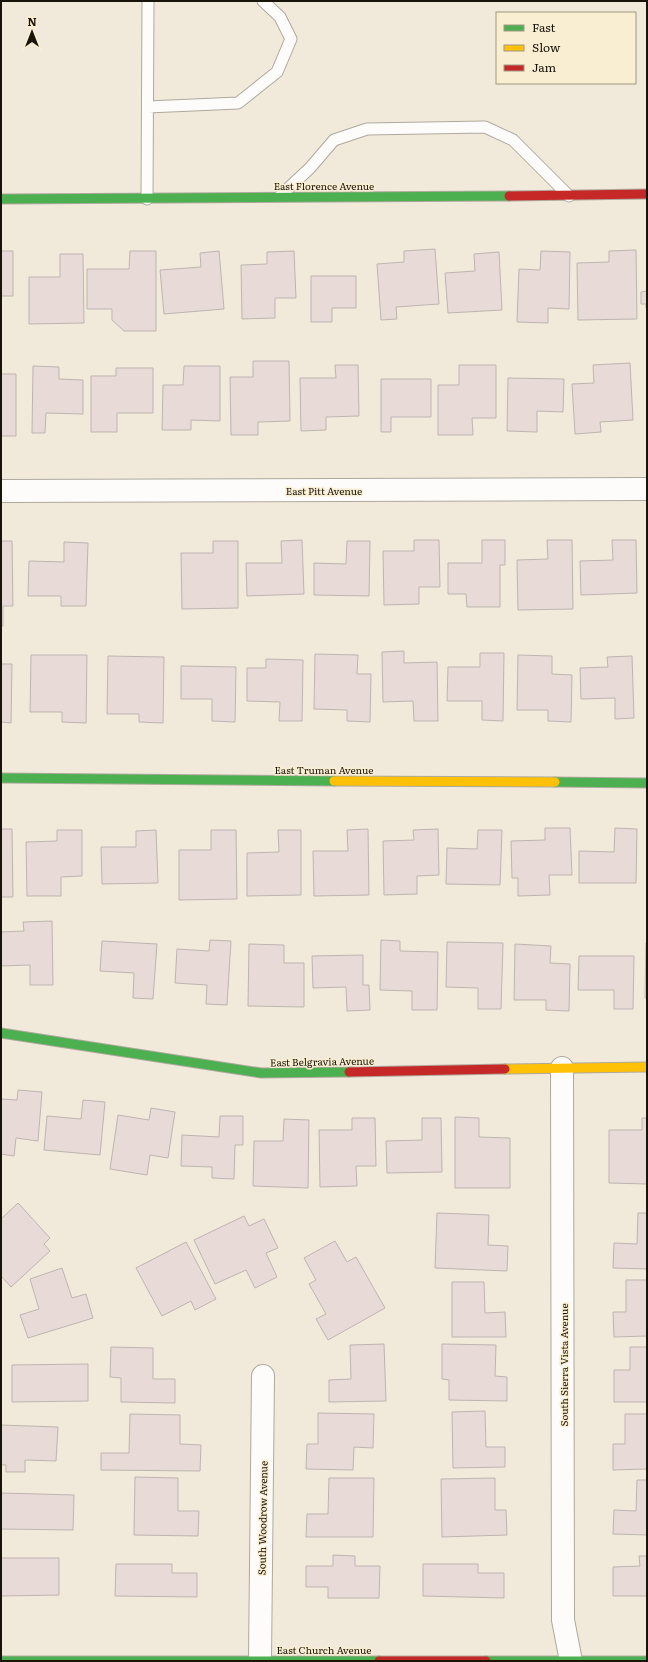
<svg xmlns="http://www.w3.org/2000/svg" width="648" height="1662" viewBox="0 0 648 1662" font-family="Literata,serif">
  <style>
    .building { fill: #e8dad7; stroke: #bdb5b0 }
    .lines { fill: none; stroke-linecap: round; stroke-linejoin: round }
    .lane-casing { stroke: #aea99d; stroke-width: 13 }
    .street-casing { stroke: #aea99d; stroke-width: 24 }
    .fast-casing { stroke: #aea99d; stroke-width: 11 }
    .slow-casing { stroke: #aea99d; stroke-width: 11 }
    .jam-casing { stroke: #aea99d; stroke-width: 11 }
    .lane { stroke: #fdfcfa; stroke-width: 11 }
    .street { stroke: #fdfcfa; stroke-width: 22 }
    .fast { stroke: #4caf50; stroke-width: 9 }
    .slow { stroke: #ffc107; stroke-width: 9 }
    .jam { stroke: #c62828; stroke-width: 9 }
    .labels { text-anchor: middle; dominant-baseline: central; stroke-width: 3; stroke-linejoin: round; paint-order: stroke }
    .street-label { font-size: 10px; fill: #18140a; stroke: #faeed2 }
  </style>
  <rect width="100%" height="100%" fill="#f1eadb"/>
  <path class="building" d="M435 249 439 304 396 307 397 319 381 320 377 264 404 262V251Z
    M636 250 637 319 578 320 577 263 609 262V251Z
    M1 251H13V296H1Z
    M130 251H156V331H124L112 320V309H87V269H129Z
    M219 251 224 309 164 314 160 270 201 267 200 253Z
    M294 251 296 298H275V318L242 319 241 265 267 264V252Z
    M541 251 570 252 569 309 548 308V323L517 322 519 269 540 270Z
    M499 252 502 310 448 313 445 273 475 271 474 254Z
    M60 254H83L84 323 29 324V277H60Z
    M311 276H356V308H332V322H311Z
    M647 276V308H646V304H641V292L647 291Z
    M253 361H289L290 421 258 422V435H231L230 377H253Z
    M630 363 633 420 600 422 601 432 575 434 572 384 594 383 593 365Z
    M335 365H358L359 416 326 417V430L301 431 300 378H336Z
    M459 365H496V418H472L473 435H438V385H459Z
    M33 366 59 367V379L83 380V414L46 413 45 433H32Z
    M184 366H220V421L191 420V430H162L163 385H183Z
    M116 368H153V413H117V432H91V376H116Z
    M1 374H16V436H1Z
    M508 378 564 379 563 412 537 411V432L507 431Z
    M381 379H431V417H391V432H381Z
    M302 540 304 594 247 596 246 563H282L281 541Z
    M414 540H439L440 587H419V604L384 605 383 551H414Z
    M482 540H505V565H500V607H467L466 594H448V563H482Z
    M547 540H572L573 609 518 610 517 560 548 559Z
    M612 540H636L637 593 581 595 580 561 613 560Z
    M1 541H12L13 606H3V626H1Z
    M213 541H238V608L182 609 181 553H213Z
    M347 541H370L369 596 314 595V563L346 564Z
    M64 542 88 543 86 606H61V596H28L29 561 64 562Z
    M404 651V663L437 662 438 721H414L413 701 383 702 382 652Z
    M480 653H504L503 721 482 720V701H447L448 667H480Z
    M315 654 358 655 357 674H371L370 722 347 721V710L314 709Z
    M31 655H87L86 723 62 722V712H30Z
    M518 655 552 656V674L572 675 571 722 548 721V710H517Z
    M108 656 164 657 163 723 139 722V714H107Z
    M632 656 634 718 615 719V698L581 699 580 668 608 667 607 657Z
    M266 659 303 660 302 721H279L280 702 247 701V668H266Z
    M1 664H12L11 723 1 722Z
    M181 666 236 667 235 722 212 721V699H181Z
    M545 828H570L572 875H549L550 895 518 896V878H512L511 841 545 840Z
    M615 828 637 829 636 883H579V851L614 852Z
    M1 829H12L13 897H1Z
    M368 829 369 895 314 896 313 851H348L347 830Z
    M438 829 439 875 417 876V894L384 895 383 841 414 840 413 830Z
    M57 830H82V876L61 877V896H27L26 842 57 841Z
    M156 830 158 883 102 884 101 847H136V831Z
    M211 830H236L237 899 179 900V850H211Z
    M278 830H301V895L247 896V853L279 852Z
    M478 830H502L500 885 446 884 447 848 477 849Z
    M52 921 53 985H30V965L1 966V932L24 931 23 922Z
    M210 940 231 941 227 1005 206 1004 207 985 175 983 177 949 209 951Z
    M381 940 400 941V951L438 952 437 1010H412V991L380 990Z
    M102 941 157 944 153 999 133 998 134 973 100 971Z
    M447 942 503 943 501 1009H478V988L446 987Z
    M646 943H647V998H645Z
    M249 944 284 945V963H304V1007L248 1006Z
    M515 944 551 946 550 963 570 964 569 1011 546 1010V1000H514Z
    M363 955V985H369L370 1010 347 1011 346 987 313 988 312 956Z
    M579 956H634L633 1009H614V990H578Z
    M18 1090 42 1092 38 1141 16 1138 14 1156 1 1154V1099L17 1100Z
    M83 1100 105 1102 100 1155 44 1150 47 1116 81 1119Z
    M151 1108 175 1112 168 1158 150 1155 147 1175 110 1169 118 1115 149 1120Z
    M220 1116H243V1145H235L234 1179 212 1178V1167L181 1166 182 1135 219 1137Z
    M455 1117 479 1118V1137L510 1138V1188H455Z
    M352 1118H375L376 1166H356L357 1186 320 1187 319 1130H352Z
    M422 1118H441L442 1172 387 1173 386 1141 422 1140Z
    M642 1118H647V1184L609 1183V1130H642Z
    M284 1119 309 1120 308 1188 253 1186 254 1141H283Z
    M18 1203 50 1238 44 1244 50 1251 11 1287 1 1276V1219Z
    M437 1213 489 1215 488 1245 508 1246 507 1271 435 1268Z
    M638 1213H647V1269L613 1268 614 1243 637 1244Z
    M244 1216 249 1226 264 1219 278 1248 266 1253 277 1277 255 1288 246 1270 215 1284 194 1240Z
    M335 1241 347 1262 356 1257 385 1308 328 1340 316 1319 326 1314 309 1284 316 1280 304 1258Z
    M186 1242 216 1299 195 1310 191 1301 162 1316 136 1268Z
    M62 1268 72 1298 86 1294 93 1318 28 1338 20 1315 39 1309 30 1279Z
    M626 1280H647V1336L614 1337 613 1312H626Z
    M452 1282H484L485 1313 505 1312 506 1337H452Z
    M384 1344 386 1401 329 1402V1380L351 1379 350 1345Z
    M442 1344 496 1345 495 1376 507 1377V1401L449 1400V1380L442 1379Z
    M111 1347 153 1348V1379H175V1403L121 1402V1378L110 1377Z
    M630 1347H647V1402H614V1370H630Z
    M88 1364V1401L12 1402V1365Z
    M485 1411 486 1447H505V1467L453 1468 452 1412Z
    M318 1413 374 1414 373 1448 354 1447 353 1470 306 1469 307 1444H318Z
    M130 1414 180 1415V1444L201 1445 200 1471 101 1470V1453H129Z
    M625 1414H647V1469L613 1470V1444H625Z
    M1 1425 58 1427 56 1461 25 1460V1472H6V1465H1Z
    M135 1477 178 1478V1511H199L198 1536 134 1535Z
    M329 1478H374L373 1537H306L307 1514H328Z
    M495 1478V1510H506L507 1535 442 1537 441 1479Z
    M637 1480H647V1535L613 1534 614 1510 636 1511Z
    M1 1493 74 1495 73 1530 1 1529Z
    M333 1555 355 1556V1566H380L379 1598H328V1587H306V1566H333Z
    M639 1556H647V1596H613V1567L640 1566Z
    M1 1558H59V1595L1 1596Z
    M116 1564H172V1573H197V1597L115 1596Z
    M423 1564H478V1573H504V1598L423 1596Z"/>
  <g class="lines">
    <defs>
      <path id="lane" d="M148 107 238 103 277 72 291 39 280 17 263 1
        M280 196 310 168 334 140 367 129 485 127 513 140 569 196
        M147 199 148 1"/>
      <path id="street" d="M1 491 647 489
        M562 1068 563 1620 571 1661
        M260 1660 263 1376"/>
      <path id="fast" d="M1 199 509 196
        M1 778 334 781
        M555 782 647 783
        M1 1033 261 1073 349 1072
        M1 1661H379
        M486 1661H647"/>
      <path id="slow" d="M334 781 555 782
        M505 1069 647 1067"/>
      <path id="jam" d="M509 196 647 194
        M349 1072 505 1069
        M379 1661H486"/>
    </defs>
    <use href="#lane" class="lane-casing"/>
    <use href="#street" class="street-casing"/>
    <use href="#fast" class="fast-casing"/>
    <use href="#slow" class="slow-casing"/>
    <use href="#jam" class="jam-casing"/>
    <use href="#lane" class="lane"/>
    <use href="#street" class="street"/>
    <use href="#fast" class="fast"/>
    <use href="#slow" class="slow"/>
    <use href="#jam" class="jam"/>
  </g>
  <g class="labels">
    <g class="street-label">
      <text x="324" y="185">East Florence Avenue</text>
      <text x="324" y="490">East Pitt Avenue</text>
      <text x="324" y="769">East Truman Avenue</text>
      <text transform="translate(322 1061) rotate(-1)">East Belgravia Avenue</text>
      <text transform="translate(563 1365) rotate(-90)">South Sierra Vista Avenue</text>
      <text transform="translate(262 1518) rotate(-89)">South Woodrow Avenue</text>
      <text x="324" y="1649">East Church Avenue</text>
    </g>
  </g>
  <rect width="648" height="1662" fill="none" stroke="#18140a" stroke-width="4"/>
  <rect x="496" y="12" width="140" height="72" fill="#faeed2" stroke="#a09782"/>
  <rect x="504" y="25" width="20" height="6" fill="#4caf50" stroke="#a09782"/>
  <text x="532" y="32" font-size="12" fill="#18140a">Fast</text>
  <rect x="504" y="45" width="20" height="6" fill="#ffc107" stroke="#a09782"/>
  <text x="532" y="52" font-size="12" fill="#18140a">Slow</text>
  <rect x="504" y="65" width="20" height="6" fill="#c62828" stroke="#a09782"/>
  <text x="532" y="72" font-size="12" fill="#18140a">Jam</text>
  <g transform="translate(32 32)" stroke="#faeed2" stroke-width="3" paint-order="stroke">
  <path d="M0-3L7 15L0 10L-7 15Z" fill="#18140a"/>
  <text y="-6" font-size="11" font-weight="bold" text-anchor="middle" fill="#18140a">N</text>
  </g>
</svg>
